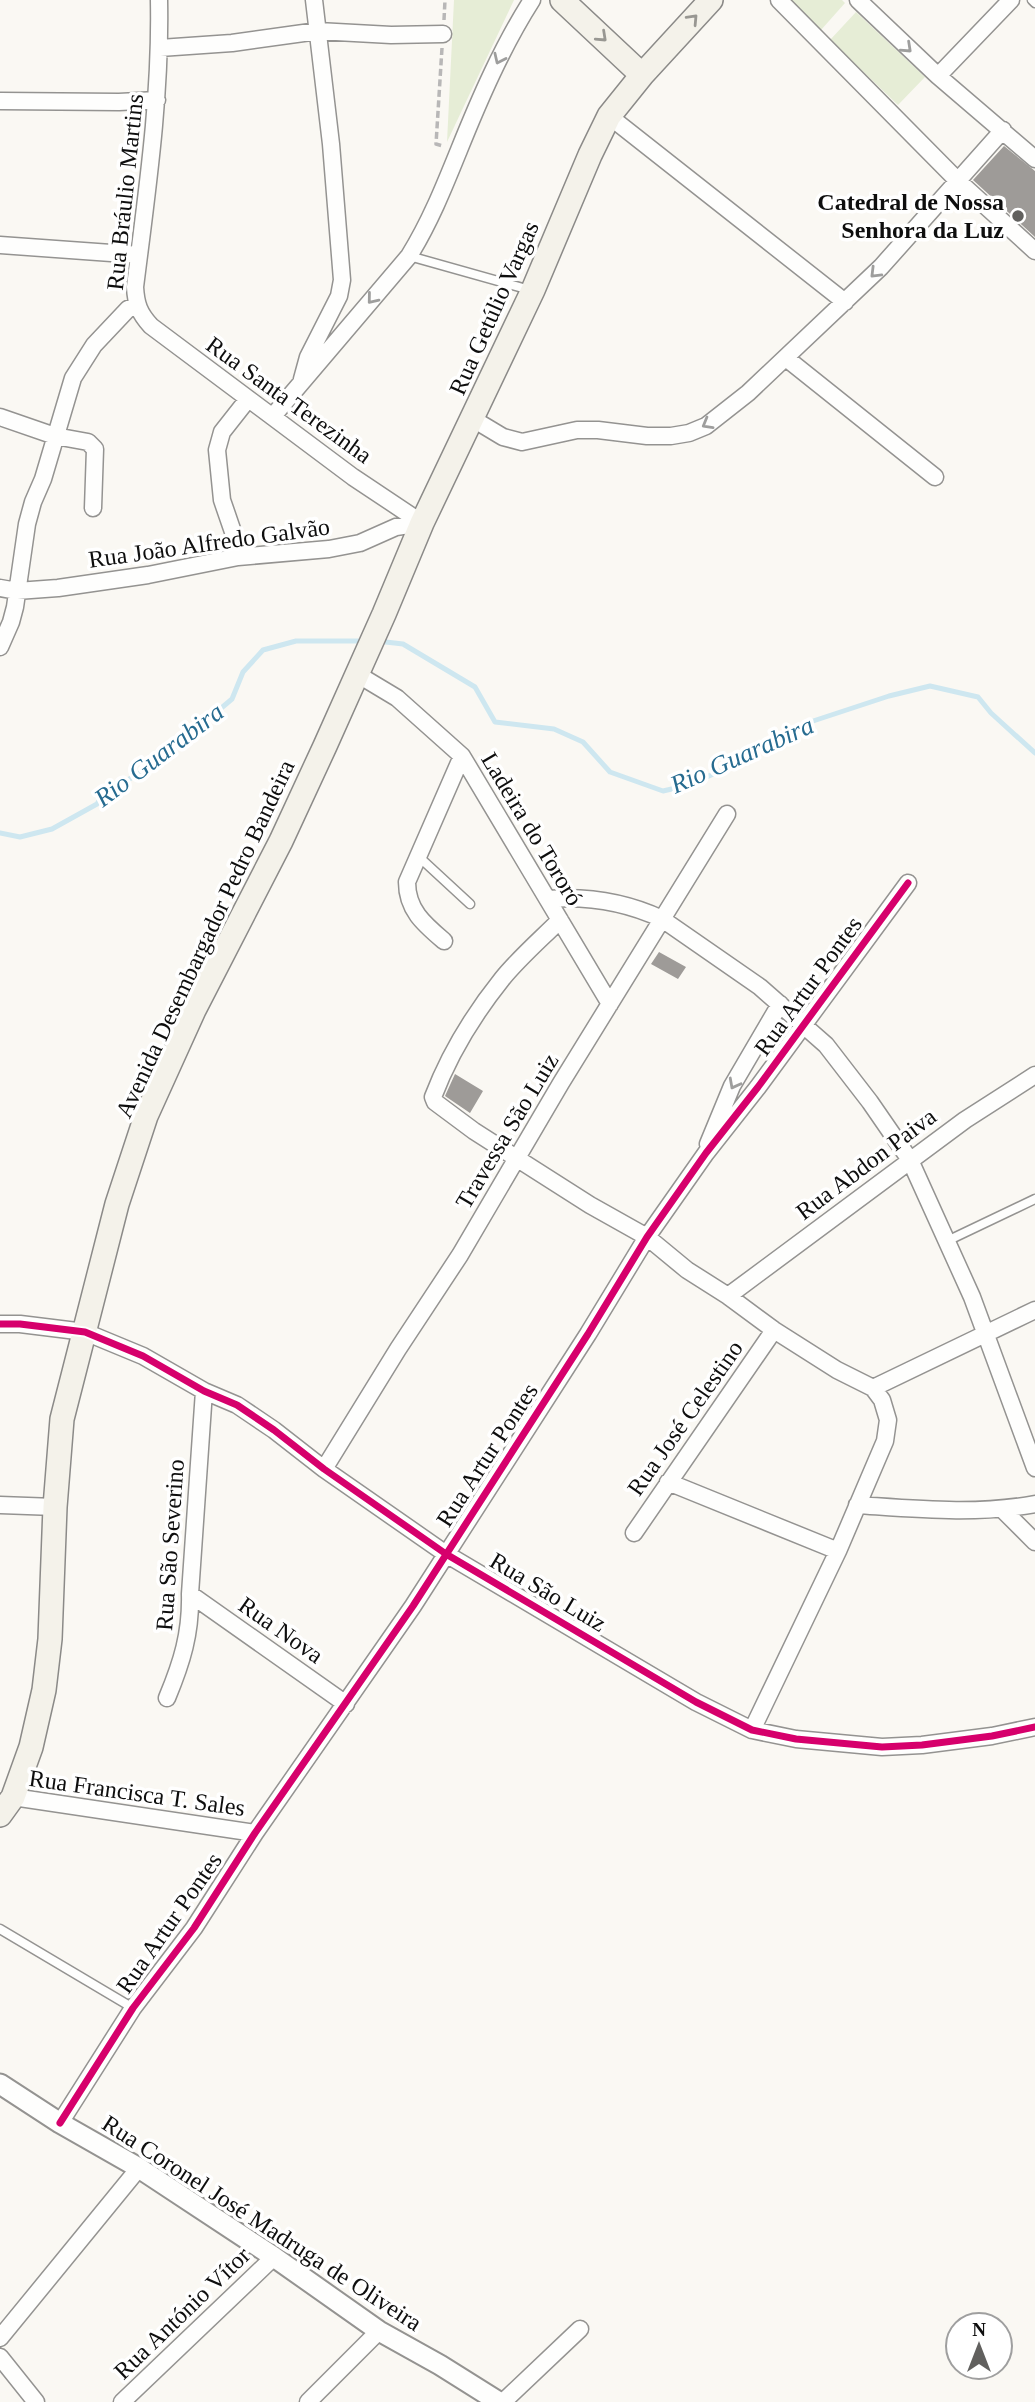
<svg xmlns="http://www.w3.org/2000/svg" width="1035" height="2402" viewBox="0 0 1035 2402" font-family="'Times New Roman',serif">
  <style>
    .green { fill: #e6edd6 }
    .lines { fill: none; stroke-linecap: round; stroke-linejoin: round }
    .stream { stroke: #cee7f0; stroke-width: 5 }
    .building { fill: #9e9b98 }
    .service-casing { stroke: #949391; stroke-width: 11 }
    .minor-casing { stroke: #949391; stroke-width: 19 }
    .tertiary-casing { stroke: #949391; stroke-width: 23 }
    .secondary-casing { stroke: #8b8a88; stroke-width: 26 }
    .path { stroke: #b8b7b7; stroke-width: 3.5; stroke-dasharray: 7 3.5; stroke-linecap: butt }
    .service { stroke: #fefefd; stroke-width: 8 }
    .minor { stroke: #fefefd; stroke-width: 16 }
    .tertiary { stroke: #fefefd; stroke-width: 19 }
    .secondary { stroke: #f4f2ea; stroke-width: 23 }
    .cycleway-casing { stroke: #fff; stroke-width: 11 }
    .cycleway { stroke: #d6006c; stroke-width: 7 }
    .oneway { stroke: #989792 }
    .oneway2 { stroke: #9e9e9d }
    .poi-dot { fill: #61605e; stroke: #fff; stroke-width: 2.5 }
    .labels { text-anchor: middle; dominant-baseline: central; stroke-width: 7; stroke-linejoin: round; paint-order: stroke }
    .street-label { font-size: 24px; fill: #0e0e0e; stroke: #fff }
    .poi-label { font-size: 24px; font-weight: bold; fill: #0e0e0e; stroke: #fff; text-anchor: end }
    .water-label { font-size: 26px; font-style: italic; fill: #266b90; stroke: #fff }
  </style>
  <rect width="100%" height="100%" fill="#faf8f3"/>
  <path class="green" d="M454 0H514L447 142Z
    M786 0H842L845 3 821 30Z
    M856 12 925 77 898 105 830 40Z"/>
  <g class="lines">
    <path class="stream" d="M377 641 403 644 475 687 495 722 554 729 583 742 610 772 663 791 689 785 742 761 755 747 804 724 889 696 930 686 978 697 991 713 1035 753
      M0 833 20 837 52 829 97 804 103 794 154 765 232 699 243 672 263 650 296 641H367"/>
  </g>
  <path class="building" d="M1004 146 1035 171V237L973 180Z
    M659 952 686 967 678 979 651 964Z
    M455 1074 483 1091 470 1113 445 1096Z"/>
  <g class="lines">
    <defs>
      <path id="service" d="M1032 0 1035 3
        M409 256 530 290
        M418 856 470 904
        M947 1241 1035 1199
        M0 1929 133 2008"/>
      <path id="minor" d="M159 0C161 97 147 191 135 287 136 304 139 313 151 326L353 477 422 523
        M779 0 957 180 1035 251
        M858 0 938 76 1035 159
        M160 48 232 43 318 31 391 35 443 34
        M938 76 1011 0
        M0 101 119 102 157 100
        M609 116 845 302
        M0 245 139 255
        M786 358 935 477
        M302 379 308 357 339 296 342 280 331 144 314 0
        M273 416 409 256C430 222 444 187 459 150 480 98 502 47 532 0
        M0 417 55 436 88 442 95 449 93 508
        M473 419 503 437 522 442 577 430H598L647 436H671L689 433 706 426 748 393 881 267 1003 130
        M238 557 233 532 222 500 217 450 222 432 248 399
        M0 588 17 591 58 588 148 575 238 557 329 549 360 543 396 527 422 523
        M0 647 11 622 15 607 27 524 33 502 43 479 73 378 94 345 128 309 137 305
        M357 674 397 698 462 756 610 1004
        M548 899C588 896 626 902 662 919L760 987 826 1045 870 1102 910 1160 972 1297 1035 1468
        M560 920C541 939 519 958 502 979 474 1014 449 1055 433 1097L435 1102 474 1131 590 1205 647 1237 687 1270 728 1296 774 1330 837 1370 873 1388 882 1400 888 1420 885 1441 838 1551 752 1730
        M444 941C424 924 407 910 407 882L462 756
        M708 1144 732 1086 780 1004
        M728 1296 965 1120 1035 1075
        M0 1324H20L85 1332 143 1356 204 1391 237 1405 274 1430 324 1469 446 1554 696 1702 752 1730 796 1739 882 1747 922 1745 992 1736 1035 1727
        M873 1388 1035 1310
        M324 1469 398 1349 460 1255 561 1083 727 814
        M668 1482 838 1551
        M0 1505 55 1507
        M857 1505C917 1509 976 1515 1035 1504
        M1003 1510 1035 1542
        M634 1533 774 1330
        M190 1594 346 1704
        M167 1698C182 1662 191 1633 190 1594L204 1391
        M13 1797 255 1833
        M60 2123 133 2008 194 1928 255 1833 413 1606 588 1334 647 1237 706 1153 758 1087 908 883
        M0 2338 139 2168
        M0 2357 36 2402
        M122 2402 274 2257
        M308 2402 379 2331
        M503 2402 580 2329"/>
      <path id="tertiary" d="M0 2084 60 2123 139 2168 274 2257 379 2331 440 2365 499 2402"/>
      <path id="secondary" d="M562 0 642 75
        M0 1815 13 1797 31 1747 44 1690 50 1639 55 1507 62 1419 117 1204 146 1116 194 1010 281 841 325 746 384 614 422 523 533 290 590 155 609 116 642 75 711 0"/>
    </defs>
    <use href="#service" class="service-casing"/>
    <use href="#minor" class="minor-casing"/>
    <use href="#tertiary" class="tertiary-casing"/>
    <use href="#secondary" class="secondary-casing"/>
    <path class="path" d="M444 20 445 0
      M442 48 436 144 443 146"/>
    <use href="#service" class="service"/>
    <use href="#minor" class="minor"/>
    <use href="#tertiary" class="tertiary"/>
    <use href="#secondary" class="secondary"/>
    <defs>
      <path id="cycleway" d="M0 1324H20L85 1332 143 1356 204 1391 237 1405 274 1430 324 1469 446 1554 696 1702 752 1730 796 1739 882 1747 922 1745 992 1736 1035 1727
        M60 2123 133 2008 194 1928 255 1833 413 1606 588 1334 647 1237 706 1153 758 1087 908 883"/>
    </defs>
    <use href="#cycleway" class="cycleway-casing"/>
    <use href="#cycleway" class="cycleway"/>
  </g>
  <defs><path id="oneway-chevron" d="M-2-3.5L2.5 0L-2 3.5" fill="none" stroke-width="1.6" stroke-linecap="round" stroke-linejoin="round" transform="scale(1.75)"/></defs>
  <g class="oneway">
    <use href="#oneway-chevron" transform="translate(693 19) rotate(-47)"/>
    <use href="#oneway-chevron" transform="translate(602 37) rotate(43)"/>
  </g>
  <g class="oneway2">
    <use href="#oneway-chevron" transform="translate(907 48) rotate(43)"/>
    <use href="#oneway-chevron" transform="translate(499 59) rotate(115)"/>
    <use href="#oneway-chevron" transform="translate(875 273) rotate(135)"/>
    <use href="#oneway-chevron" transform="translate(372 299) rotate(129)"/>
    <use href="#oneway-chevron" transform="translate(707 424) rotate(150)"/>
    <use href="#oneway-chevron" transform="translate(734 1084) rotate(118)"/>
  </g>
  <circle class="poi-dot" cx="1018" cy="216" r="7"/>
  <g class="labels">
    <g class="street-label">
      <text transform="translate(125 192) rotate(-84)">Rua Bráulio Martins</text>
      <text transform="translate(494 308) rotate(-66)">Rua Getúlio Vargas</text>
      <text transform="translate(289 400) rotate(36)">Rua Santa Terezinha</text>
      <text transform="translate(209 543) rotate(-8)">Rua João Alfredo Galvão</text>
      <text transform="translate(532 829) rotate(59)">Ladeira do Tororó</text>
      <text transform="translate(205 939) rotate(-65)">Avenida Desembargador Pedro Bandeira</text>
      <text transform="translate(808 986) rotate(-54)">Rua Artur Pontes</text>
      <text transform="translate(507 1131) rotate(-59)">Travessa São Luiz</text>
      <text transform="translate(866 1164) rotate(-37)">Rua Abdon Paiva</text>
      <text transform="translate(685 1418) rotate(-55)">Rua José Celestino</text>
      <text transform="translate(487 1455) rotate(-57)">Rua Artur Pontes</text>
      <text transform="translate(170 1545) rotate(-86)">Rua São Severino</text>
      <text transform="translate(548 1592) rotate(31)">Rua São Luiz</text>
      <text transform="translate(281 1630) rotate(35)">Rua Nova</text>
      <text transform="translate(137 1793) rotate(8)">Rua Francisca T. Sales</text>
      <text transform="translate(169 1923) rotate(-55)">Rua Artur Pontes</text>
      <text transform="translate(262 2223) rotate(33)">Rua Coronel José Madruga de Oliveira</text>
      <text transform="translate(182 2313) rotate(-44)">Rua António Vítor</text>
    </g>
    <g class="poi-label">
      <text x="1004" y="202">Catedral de Nossa<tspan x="1004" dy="28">Senhora da Luz</tspan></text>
    </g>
    <g class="water-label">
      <text transform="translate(159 755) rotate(-37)">Rio Guarabira</text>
      <text transform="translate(742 755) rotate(-24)">Rio Guarabira</text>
    </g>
  </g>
  <g transform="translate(979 2346)"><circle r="33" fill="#ffffff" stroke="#9f9f9f" stroke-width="2"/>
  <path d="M0-5L12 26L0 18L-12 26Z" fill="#61605e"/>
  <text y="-10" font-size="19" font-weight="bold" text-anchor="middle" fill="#0e0e0e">N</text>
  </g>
</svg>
